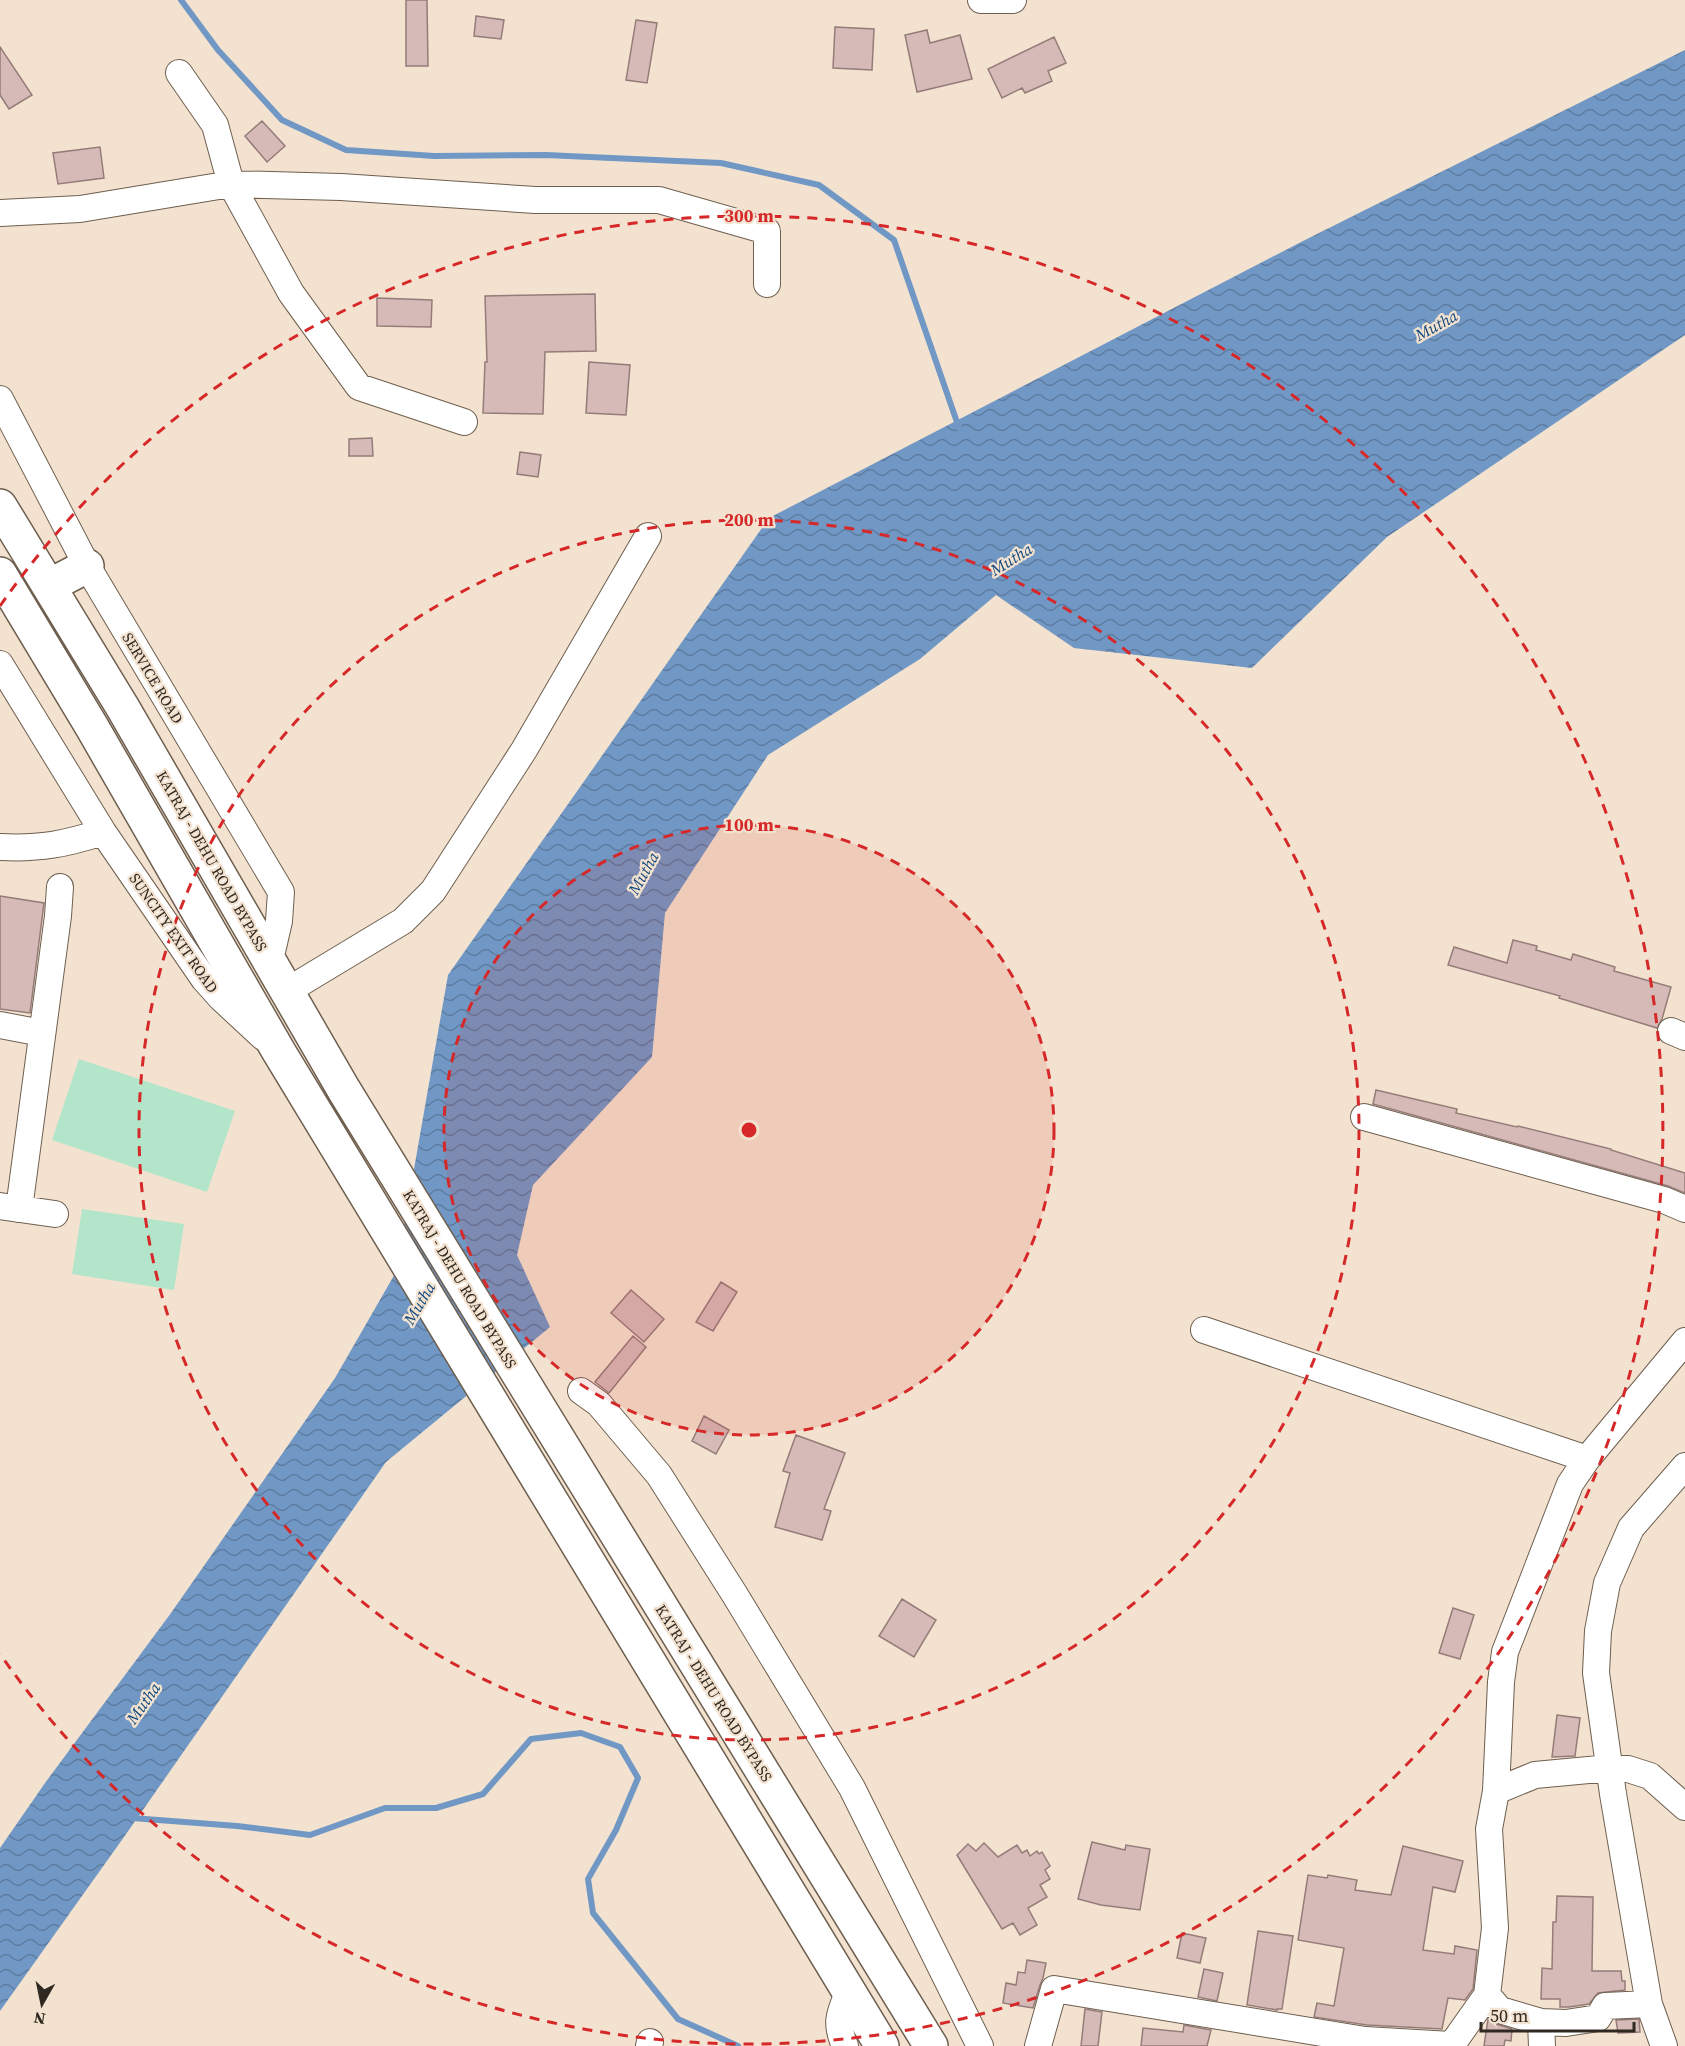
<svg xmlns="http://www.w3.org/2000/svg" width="1685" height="2046" viewBox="0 0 1685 2046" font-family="'Source Serif 4',serif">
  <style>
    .garden { fill: #b3e5cb }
    .water { fill: url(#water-waves) }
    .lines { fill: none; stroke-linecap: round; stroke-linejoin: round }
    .stream { stroke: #7198c5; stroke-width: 6 }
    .building { fill: #d5bab7; stroke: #957c79; stroke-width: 1.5 }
    .minor-casing { stroke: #6e5f4f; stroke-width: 28 }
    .highway-casing { stroke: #6e5f4f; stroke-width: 36 }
    .minor { stroke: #fff; stroke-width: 26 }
    .highway { stroke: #fff; stroke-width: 33 }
    .ring { fill: none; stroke: #d62828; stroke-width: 3; stroke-dasharray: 10 8 }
    .labels { text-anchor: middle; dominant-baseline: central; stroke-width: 4.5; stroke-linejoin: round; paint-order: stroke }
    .street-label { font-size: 15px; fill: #2f2922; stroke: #f3e2cf }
    .water-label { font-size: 16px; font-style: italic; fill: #0d477f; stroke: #f3e2cf }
    .centre { fill: #d62828; stroke: #f3e2cf; stroke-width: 3 }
    .ring-label { font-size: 18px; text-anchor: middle; font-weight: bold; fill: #d62828; stroke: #f3e2cf; stroke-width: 4.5; stroke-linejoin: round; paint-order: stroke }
  </style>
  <defs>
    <pattern id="water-waves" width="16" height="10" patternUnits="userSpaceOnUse" patternTransform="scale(1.5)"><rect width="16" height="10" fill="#7198c5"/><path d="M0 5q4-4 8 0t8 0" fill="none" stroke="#5d7ca0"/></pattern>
  </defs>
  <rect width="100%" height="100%" fill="#f3e2cf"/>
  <path class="garden" d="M79 1059 235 1111 207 1192 52 1140Z
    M82 1209 184 1224 174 1290 72 1274Z"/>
  <path class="water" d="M1685 50V335L1387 537 1252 668 1074 648 996 595 920 659 768 755 665 913 652 1057 533 1185 517 1255 550 1327 386 1462 124 1837 0 2011V1848L45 1783 171 1613 335 1378 396 1272 448 975 769 518 1303 241Z"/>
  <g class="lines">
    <path class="stream" d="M181 0 218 50 282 120 346 150 434 156 546 155 721 163 819 185 894 240 959 428
      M132 1818 237 1826 310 1835 385 1808H436L483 1794 531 1739 581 1733 620 1747 638 1778 616 1830 588 1879 593 1913 678 2019 738 2046"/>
  </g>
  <path class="building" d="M406 0H427L428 66H406Z
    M476 16 504 20 501 39 474 36Z
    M636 20 657 23 647 83 626 80Z
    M835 27 874 29 872 70 833 68Z
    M927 30 930 43 960 35 972 79 917 92 905 35Z
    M1054 37 1066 63 1048 71 1052 81 1025 93 1022 88 1002 98 988 69Z
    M0 47 32 95 9 109 0 95Z
    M262 121 285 146 267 162 245 136Z
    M100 147 104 178 58 184 53 153Z
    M595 294 596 351 545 352 543 414 483 413 485 362H487L485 296Z
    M377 298 432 300 431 327 377 326Z
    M589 362 630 365 626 415 586 413Z
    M372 438 373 456H349V439Z
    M520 452 541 455 538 477 517 474Z
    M0 896 44 903 30 1013 0 1009Z
    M1513 940 1537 946 1536 950 1571 960 1573 954 1615 967 1614 971 1671 987 1662 1019 1657 1028 1559 998 1560 996 1448 965 1454 947 1507 963Z
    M1376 1090 1457 1109 1456 1113 1517 1127 1518 1126 1611 1149V1150L1685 1173V1193L1668 1186 1373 1104Z
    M721 1282 737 1292 713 1331 696 1322Z
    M631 1290 664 1319 644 1342 611 1313Z
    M633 1336 646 1347 609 1393 595 1382Z
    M704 1416 729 1430 716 1454 692 1441Z
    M796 1435 845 1453 824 1509 831 1511 822 1540 775 1527 790 1473 783 1471Z
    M902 1599 936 1620 914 1657 879 1636Z
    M1453 1608 1474 1615 1460 1659 1439 1653Z
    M1557 1715 1580 1718 1575 1756 1552 1757Z
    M1092 1842 1125 1850 1126 1845 1150 1849 1140 1910 1101 1905 1078 1899Z
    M984 1843 998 1857 1017 1845 1022 1853 1027 1850 1030 1856 1037 1851 1039 1854 1042 1852 1050 1866 1045 1870 1050 1879 1040 1885 1047 1897 1028 1908 1037 1925 1020 1935 1013 1923 1002 1929 957 1855 968 1844 976 1851Z
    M1403 1846 1463 1861 1455 1892 1433 1887 1423 1950 1454 1954 1455 1946 1477 1950 1473 1989 1465 2000 1448 1998 1442 2029 1367 2025 1314 2017 1317 2003 1334 2006 1344 1948 1298 1940 1308 1875 1327 1878 1328 1875 1357 1880 1355 1890 1391 1895Z
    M1557 1896 1593 1897 1592 1971H1621L1622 1981H1625V1990L1598 1993 1589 2004 1569 2007H1560V1999H1541L1542 1968 1552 1969 1553 1922H1556Z
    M1258 1931 1293 1936 1282 2009H1277V2010L1247 2005Z
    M1182 1933 1206 1938 1200 1963 1177 1958Z
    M1027 1960 1046 1963 1043 1978 1040 1985 1033 2008 1003 2003 1006 1983 1016 1985 1018 1972 1025 1973Z
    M1204 1969 1223 1973 1217 2001 1198 1997Z
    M1085 2009 1102 2012 1098 2046H1081Z
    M1488 2019 1496 2024 1512 2029 1511 2041 1505 2040 1504 2046H1484Z
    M1639 2019 1640 2032 1618 2033 1616 2020Z
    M1184 2025 1211 2030 1207 2046H1141L1143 2028 1183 2032Z"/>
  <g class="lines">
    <defs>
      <path id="minor" d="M981 0H1013
        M179 73 215 125 231 184 291 293 359 387 464 422
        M0 213 80 209 231 184 341 187 535 200H659L767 231V284
        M0 399 87 566 281 892 279 921 270 960
        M0 664 103 832 204 979 221 998 263 1037
        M0 847C41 849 65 844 103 832
        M287 991 403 921 433 891 524 750 648 536
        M0 1025 42 1033
        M1671 1031 1685 1037
        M1364 1117 1664 1200 1685 1209
        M0 1206 55 1214
        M19 1209 58 916 60 887
        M1204 1330 1587 1459
        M581 1391 599 1404 659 1475 735 1595 852 1788 980 2046
        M1496 1791 1501 1682 1505 1652 1570 1484 1587 1459 1685 1341
        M1487 1995 1500 2010 1541 2022 1566 2023 1598 2018 1605 2006 1649 2004
        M1541 2022 1542 2046
        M649 2046 650 2042
        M845 2046C835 2023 839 2015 848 1993
        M1038 2046 1054 1989 1365 2040 1451 2045
        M1451 2046 1487 1995 1495 1928 1489 1829 1496 1791 1535 1775 1610 1768 1628 1769 1650 1776 1685 1807
        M1664 2046 1649 2004 1613 1794 1596 1673 1598 1631 1607 1583 1631 1528 1685 1466"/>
      <path id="highway" d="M0 506 123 708 344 1090 931 2046
        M0 574 92 727 279 1052 882 2046
        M49 586 87 566"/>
    </defs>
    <use href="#minor" class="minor-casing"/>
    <use href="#highway" class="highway-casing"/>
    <use href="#minor" class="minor"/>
    <use href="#highway" class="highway"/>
  </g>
  <circle cx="749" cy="1130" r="305" fill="#d62828" fill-opacity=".12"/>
  <g class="ring">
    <circle cx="749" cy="1130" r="305"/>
    <circle cx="749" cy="1130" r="610"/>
    <path d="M0 606A914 914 0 1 1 0 1654"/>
  </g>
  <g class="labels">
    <g class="street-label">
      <text transform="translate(153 678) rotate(59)">SERVICE ROAD</text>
      <text transform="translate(212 861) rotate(60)">KATRAJ - DEHU ROAD BYPASS</text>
      <text transform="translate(174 933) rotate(55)">SUNCITY EXIT ROAD</text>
      <text transform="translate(460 1279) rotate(59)">KATRAJ - DEHU ROAD BYPASS</text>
      <text transform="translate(714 1693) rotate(58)">KATRAJ - DEHU ROAD BYPASS</text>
    </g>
    <g class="water-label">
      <text transform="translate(1436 325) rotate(-29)">Mutha</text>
      <text transform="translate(1011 559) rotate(-32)">Mutha</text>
      <text transform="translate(643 873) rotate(-61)">Mutha</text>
      <text transform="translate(419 1303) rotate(-59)">Mutha</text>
      <text transform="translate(143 1703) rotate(-55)">Mutha</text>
    </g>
  </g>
  <circle cx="749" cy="1130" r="9" class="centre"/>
  <g class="ring-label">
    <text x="749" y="222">300 m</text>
    <text x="749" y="526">200 m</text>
    <text x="749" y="831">100 m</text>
  </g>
  <g transform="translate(42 2004) rotate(189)" stroke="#f3e2cf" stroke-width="4.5" paint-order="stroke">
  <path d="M0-4.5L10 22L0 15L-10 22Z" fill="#2f2922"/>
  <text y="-9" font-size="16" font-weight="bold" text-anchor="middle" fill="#2f2922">N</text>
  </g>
  <path d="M1481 2022v9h153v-9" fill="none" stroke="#2f2922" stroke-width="3"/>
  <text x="1490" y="2022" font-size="18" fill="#2f2922" stroke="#f3e2cf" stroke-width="4.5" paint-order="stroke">50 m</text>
</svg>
